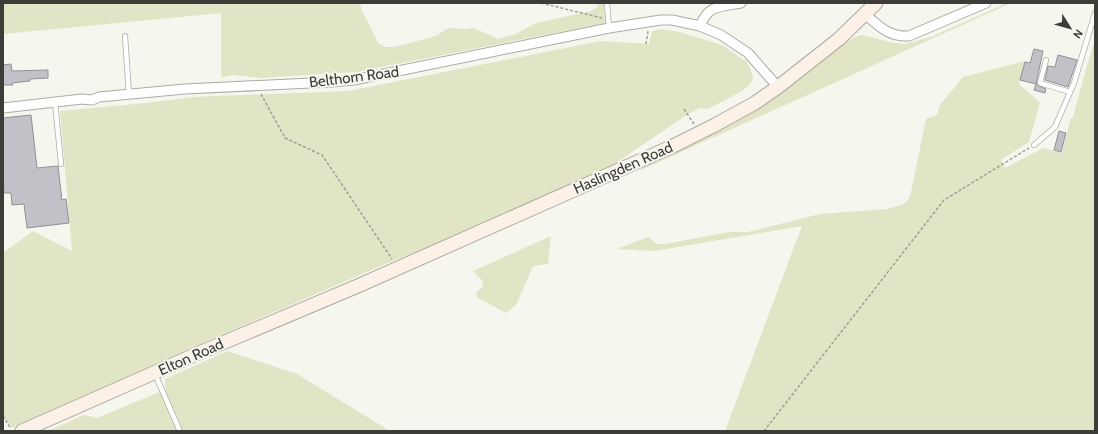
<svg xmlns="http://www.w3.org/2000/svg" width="1098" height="434" viewBox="0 0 1098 434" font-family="Cabin,sans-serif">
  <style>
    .green { fill: #e1e4c5 }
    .building { fill: #c3c0c7; stroke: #928f95 }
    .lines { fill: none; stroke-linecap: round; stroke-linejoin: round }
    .lane-casing { stroke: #acaba4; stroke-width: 6 }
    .street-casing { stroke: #acaba4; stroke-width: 11 }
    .secondary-casing { stroke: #acaba4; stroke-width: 15 }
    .path { stroke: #9f9e99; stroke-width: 1.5; stroke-dasharray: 3 2; stroke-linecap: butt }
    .lane { stroke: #fff; stroke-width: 4.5 }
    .street { stroke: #fff; stroke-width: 9 }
    .secondary { stroke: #fbf1e7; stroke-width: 13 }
    .labels { text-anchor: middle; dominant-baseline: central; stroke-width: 4; stroke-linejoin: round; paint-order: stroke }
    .street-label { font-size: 15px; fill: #3c3c39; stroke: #f6f5ee }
  </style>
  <rect width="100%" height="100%" fill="#f6f5ee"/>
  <path class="green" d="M3 3H360L361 8 378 43 385 47H394L436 36 448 28 466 29 474 28 498 39 516 34 536 23 591 11 597 7 598 3H604L605 23 356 72 260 78 234 75 221 77V13L3 34Z
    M1007 3H1011L639 171 646 164 737 119 771 100 805 75 842 45 855 37 862 35 894 43 905 44 917 41 933 36Z
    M661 29 680 32 722 45 747 62 753 76 752 81 748 86 742 91 708 109 699 108 685 116 613 165 450 239 388 263 212 339 17 426 12 428 3 416V253L33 231 72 251 60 111 146 103 193 97 348 91 601 41 649 44 652 31Z
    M1095 40V431H725L802 226 654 251 617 249 648 237 657 244H665L730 232H748L820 214 888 209 904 204 910 197 926 119 937 115 940 105 963 77 1025 61 1019 84 1040 103 1029 142 1001 160 1005 168 1043 148 1062 153 1070 121 1073 117 1088 62Z
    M551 236 548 264 533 266 516 305 506 313 478 298 476 293 483 287 482 280 473 271Z
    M227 351 297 374 390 431H48L84 415 97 418 162 391 166 389 165 379Z"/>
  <path class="building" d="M1034 49 1043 51 1036 84 1039 86 1046 89 1045 93 1034 90 1036 84 1020 80 1025 62 1030 63Z
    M1058 55 1077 60 1068 87 1045 80 1048 66 1055 67Z
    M11 64 12 71 48 70V78L30 79V81L12 83 13 85H3V65Z
    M31 115 37 168 58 166 62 200 66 199 69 223 27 228 24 204 12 205 11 193H4L3 183V118Z
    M1059 131 1066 133 1061 152 1054 150Z"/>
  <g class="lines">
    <defs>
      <path id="lane" d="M607 3 609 28
        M125 36 129 95
        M1046 60 1040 83 1070 92
        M55 102 61 164
        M1034 145 1055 127 1074 83 1095 13
        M155 374 179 429"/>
      <path id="street" d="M865 14C880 27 889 37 909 36L986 3
        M700 26C709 4 720 7 741 3
        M3 108 82 99 92 100 99 97 185 89 332 82 354 80 609 28 661 20H672L700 26 721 35 748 53 778 87"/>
      <path id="secondary" d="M22 431 199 353 360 285 673 146 715 125 755 103 778 87 839 39 876 3"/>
    </defs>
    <use href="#lane" class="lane-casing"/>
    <use href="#street" class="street-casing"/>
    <use href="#secondary" class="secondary-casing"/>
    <path class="path" d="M541 3 602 18
      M646 44 648 31
      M261 94 285 138 322 155 392 259
      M684 109 694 124
      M3 416 11 429
      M764 431 944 200 1029 148"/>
    <use href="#lane" class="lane"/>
    <use href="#street" class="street"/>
    <use href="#secondary" class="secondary"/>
  </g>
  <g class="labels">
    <g class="street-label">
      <text transform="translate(354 77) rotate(-7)">Belthorn Road</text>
      <text transform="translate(623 168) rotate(-24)">Haslingden Road</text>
      <text transform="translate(191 357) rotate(-24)">Elton Road</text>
    </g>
  </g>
  <rect width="1098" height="434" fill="none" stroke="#3c3c39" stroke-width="8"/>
  <g transform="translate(1070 28) rotate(127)" stroke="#f6f5ee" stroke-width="3" paint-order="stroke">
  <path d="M0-3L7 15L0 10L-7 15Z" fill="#3c3c39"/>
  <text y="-6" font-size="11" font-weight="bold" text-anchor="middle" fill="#3c3c39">N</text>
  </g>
</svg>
